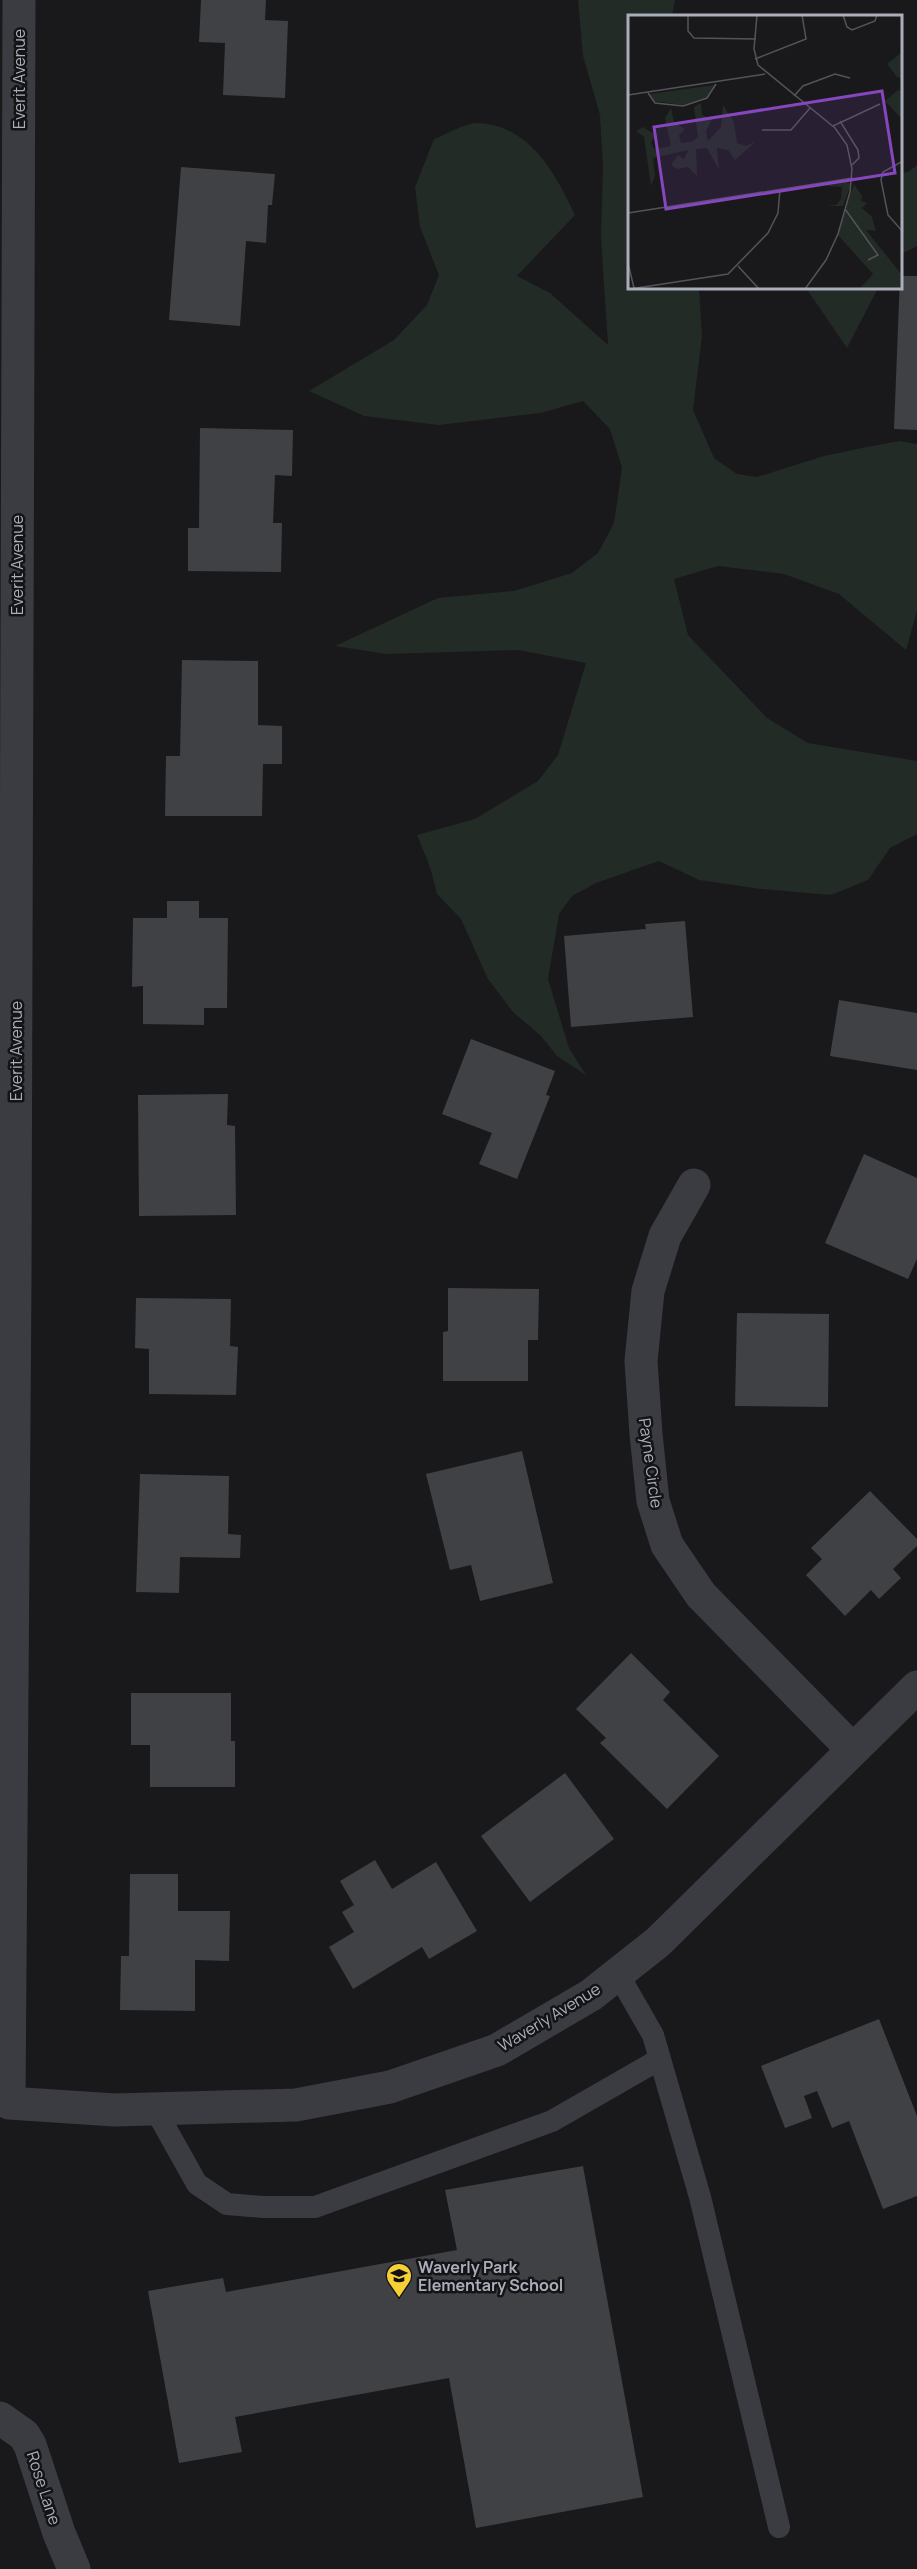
<svg xmlns="http://www.w3.org/2000/svg" width="917" height="2569" viewBox="0 0 917 2569" font-family="Manrope,sans-serif">
  <style>
    .green { fill: #222b25 }
    .building { fill: #404145 }
    .lines { fill: none; stroke-linecap: round; stroke-linejoin: round }
    .lane { stroke: #3b3c42; stroke-width: 22 }
    .street { stroke: #3b3c42; stroke-width: 33 }
    .labels { text-anchor: middle; dominant-baseline: central; stroke-width: 5; stroke-linejoin: round; paint-order: stroke }
    .street-label { font-size: 16px; fill: #abadbb; stroke: #141416 }
    .poi-label { font-size: 16px; font-weight: bold; fill: #abadbb; stroke: #141416; text-anchor: start }
    .inset-road { fill: none; stroke: #53545b; stroke-width: 1.5 }
    .view { fill: #8546be; fill-opacity: 0.15; stroke: #8546be; stroke-width: 3 }
    .inset-edge { fill: none; stroke: #abadbb; stroke-width: 3 }
  </style>
  <rect width="100%" height="100%" fill="#19191b"/>
  <path class="green" d="M578 0H675L672 16H629V288H699L702 336 693 410 714 458 737 474 757 477 824 456 862 448 899 441 917 444V611L906 650 839 594 784 574 718 566 674 579 688 635 767 718 808 743 917 761V834L890 848 868 880 831 895 761 889 699 880 659 861 596 883 572 896 559 914 548 979 569 1048 586 1075 557 1056 541 1036 513 1012 488 979 461 919 437 894 430 867 417 835 475 819 538 781 558 755 586 663 518 650 386 654 335 646 438 598 514 591 572 573 598 553 614 523 622 468 610 429 583 401 540 413 439 425 364 416 309 391 394 340 427 305 439 275 420 227 415 187 434 139C446 135 464 123 477 123 529 124 556 174 575 215L517 276 550 293 608 345 601 237 603 166 600 115 583 56Z
    M917 165V246L901 254V173L908 172Z
    M806 288H878L847 348Z"/>
  <path class="building" d="M201 0H266L265 20 288 21 285 98 223 95 225 43 199 42Z
    M181 167 275 174 272 205H268L266 243 246 241 240 326 169 320Z
    M900 276H917V430L894 429Z
    M200 428 293 430 292 476 275 475 273 523H282L281 572 188 571V528H199Z
    M182 660 258 661V725L282 726V764H263L262 816H165L166 756H180Z
    M167 901H199V918H228L227 1008H204V1025L143 1024V986L132 987 133 918H167Z
    M685 921 693 1017 571 1027 564 936 646 929 645 924Z
    M839 1000 917 1013V1070L830 1056Z
    M471 1039 555 1071 546 1095 550 1096 517 1179 479 1164 492 1133 442 1114Z
    M228 1094 227 1125 235 1126 236 1215 139 1216 138 1095Z
    M864 1154 917 1178V1259L908 1279 825 1243Z
    M448 1288 539 1289 538 1340H528V1381H443V1332L448 1331Z
    M136 1298 231 1299 230 1346 238 1347 236 1395 149 1394V1349L135 1348Z
    M737 1313 829 1314 828 1407 735 1406Z
    M522 1451 553 1583 480 1601 471 1565 450 1570 426 1474Z
    M140 1474 229 1476 228 1534 241 1535 240 1558 180 1557 179 1593 136 1592Z
    M870 1491 917 1539V1546L893 1569 901 1578 879 1599 871 1590 845 1616 806 1575 822 1559 811 1548Z
    M631 1653 670 1692 663 1700 719 1756 667 1809 600 1743 606 1738 576 1709Z
    M131 1693H231V1741H235V1787H150V1745H131Z
    M565 1773 614 1839 530 1902 481 1836Z
    M375 1860 392 1889 436 1862 477 1931 429 1959 422 1947 353 1989 329 1947 354 1932 342 1912 354 1905 340 1881Z
    M130 1874H178V1911H230L229 1961 195 1960V2011L120 2010 121 1956H129Z
    M879 2019 917 2116V2196L883 2209 849 2121 832 2128 817 2091 804 2096 812 2118 785 2128 761 2066Z
    M583 2166 643 2497 476 2528 449 2378 235 2417 242 2452 179 2463 148 2291 223 2278 226 2292 457 2250 445 2190Z"/>
  <g class="lines">
    <path class="lane" d="M618 1974 653 2035 700 2197 779 2527
      M155 2109 197 2184 227 2204 263 2207H315L552 2121 660 2059"/>
    <path class="street" d="M694 1185 665 1236 648 1291 641 1361 646 1434 653 1501 667 1545 701 1595 852 1749
      M0 2099 9 2103 115 2110 296 2105 390 2087 497 2050 591 1995 658 1942 917 1687
      M9 2103 15 1280 19 0
      M0 2418 24 2435 30 2445 59 2533 74 2569"/>
  </g>
  <defs>
    <symbol id="school-pin" viewBox="-11 -11 22 30"><path d="M0 17L-7.5 6A9.5 9.5 0 1 1 7.5 6Z" fill="#f7d035" stroke="#141416"/><path d="M0-5L7-2L0 1L-7-2ZM-4 1L0 2.5L4 1V4Q0 6-4 4Z" fill="#111"/></symbol>
  </defs>
  <g fill-rule="evenodd">
    <use href="#school-pin" x="384" y="2261" width="30" height="40"/>
  </g>
  <g class="labels">
    <g class="street-label">
      <text transform="translate(19 79) rotate(-90)">Everit Avenue</text>
      <text transform="translate(17 565) rotate(-90)">Everit Avenue</text>
      <text transform="translate(16 1051) rotate(-90)">Everit Avenue</text>
      <text transform="translate(651 1463) rotate(82)">Payne Circle</text>
      <text transform="translate(549 2017) rotate(-31)">Waverly Avenue</text>
      <text transform="translate(44 2488) rotate(72)">Rose Lane</text>
    </g>
    <g class="poi-label">
      <text x="418" y="2267">Waverly Park<tspan x="418" dy="18">Elementary School</tspan></text>
    </g>
  </g>
  <g transform="translate(628 15)">
    <rect width="274" height="274" fill="#19191b"/>
    <path d="M274 37V63L269 62 259 49ZM87 70 79 82 55 90 25 86 21 79ZM270 75 274 76V104L257 86ZM73 88 74 100 84 104 78 116 80 126 93 112 95 90 106 107 109 128 118 131 126 127 125 129 107 145 100 135 89 133 91 155 79 133 68 134 69 161 60 152 49 154 43 150 50 140 56 144 60 135 25 143 27 161 23 171 16 122 8 116 15 112 28 120 23 127 26 134 43 131 37 103 43 93 46 107 57 114 51 120 53 128 65 126 70 122 66 92ZM217 166 223 169 215 191H197L208 190 213 184 214 172 198 171ZM226 169 234 181 233 186 239 188 234 193 244 202 248 216 238 215 274 260V274H231L245 259 209 219Z" fill="#222b25"/>
    <path class="inset-road" d="M60 0V16L66 23 128 24M129 0 126 34 130 50 207 113 219 130 224 154 222 177 210 219 198 245 177 274M215 0 219 12 224 15 247 6 249 0M127 44 178 24 174 0M20 78 27 88 55 91 79 83 88 69M0 80 137 59M166 81 175 71 207 59 222 63M212 106 230 135 231 143 224 150M205 111 252 89M134 115H163L182 93M275 146 255 157 253 165 260 200 275 217M217 194 250 240 240 245M0 198 225 163M0 248 6 273M110 251 131 274M2 274 100 259 140 218 150 198 152 174"/>
    <path class="view" d="M254 76 267 158 38 194 26 112Z"/>
    <rect width="274" height="274" class="inset-edge"/>
  </g>
</svg>
